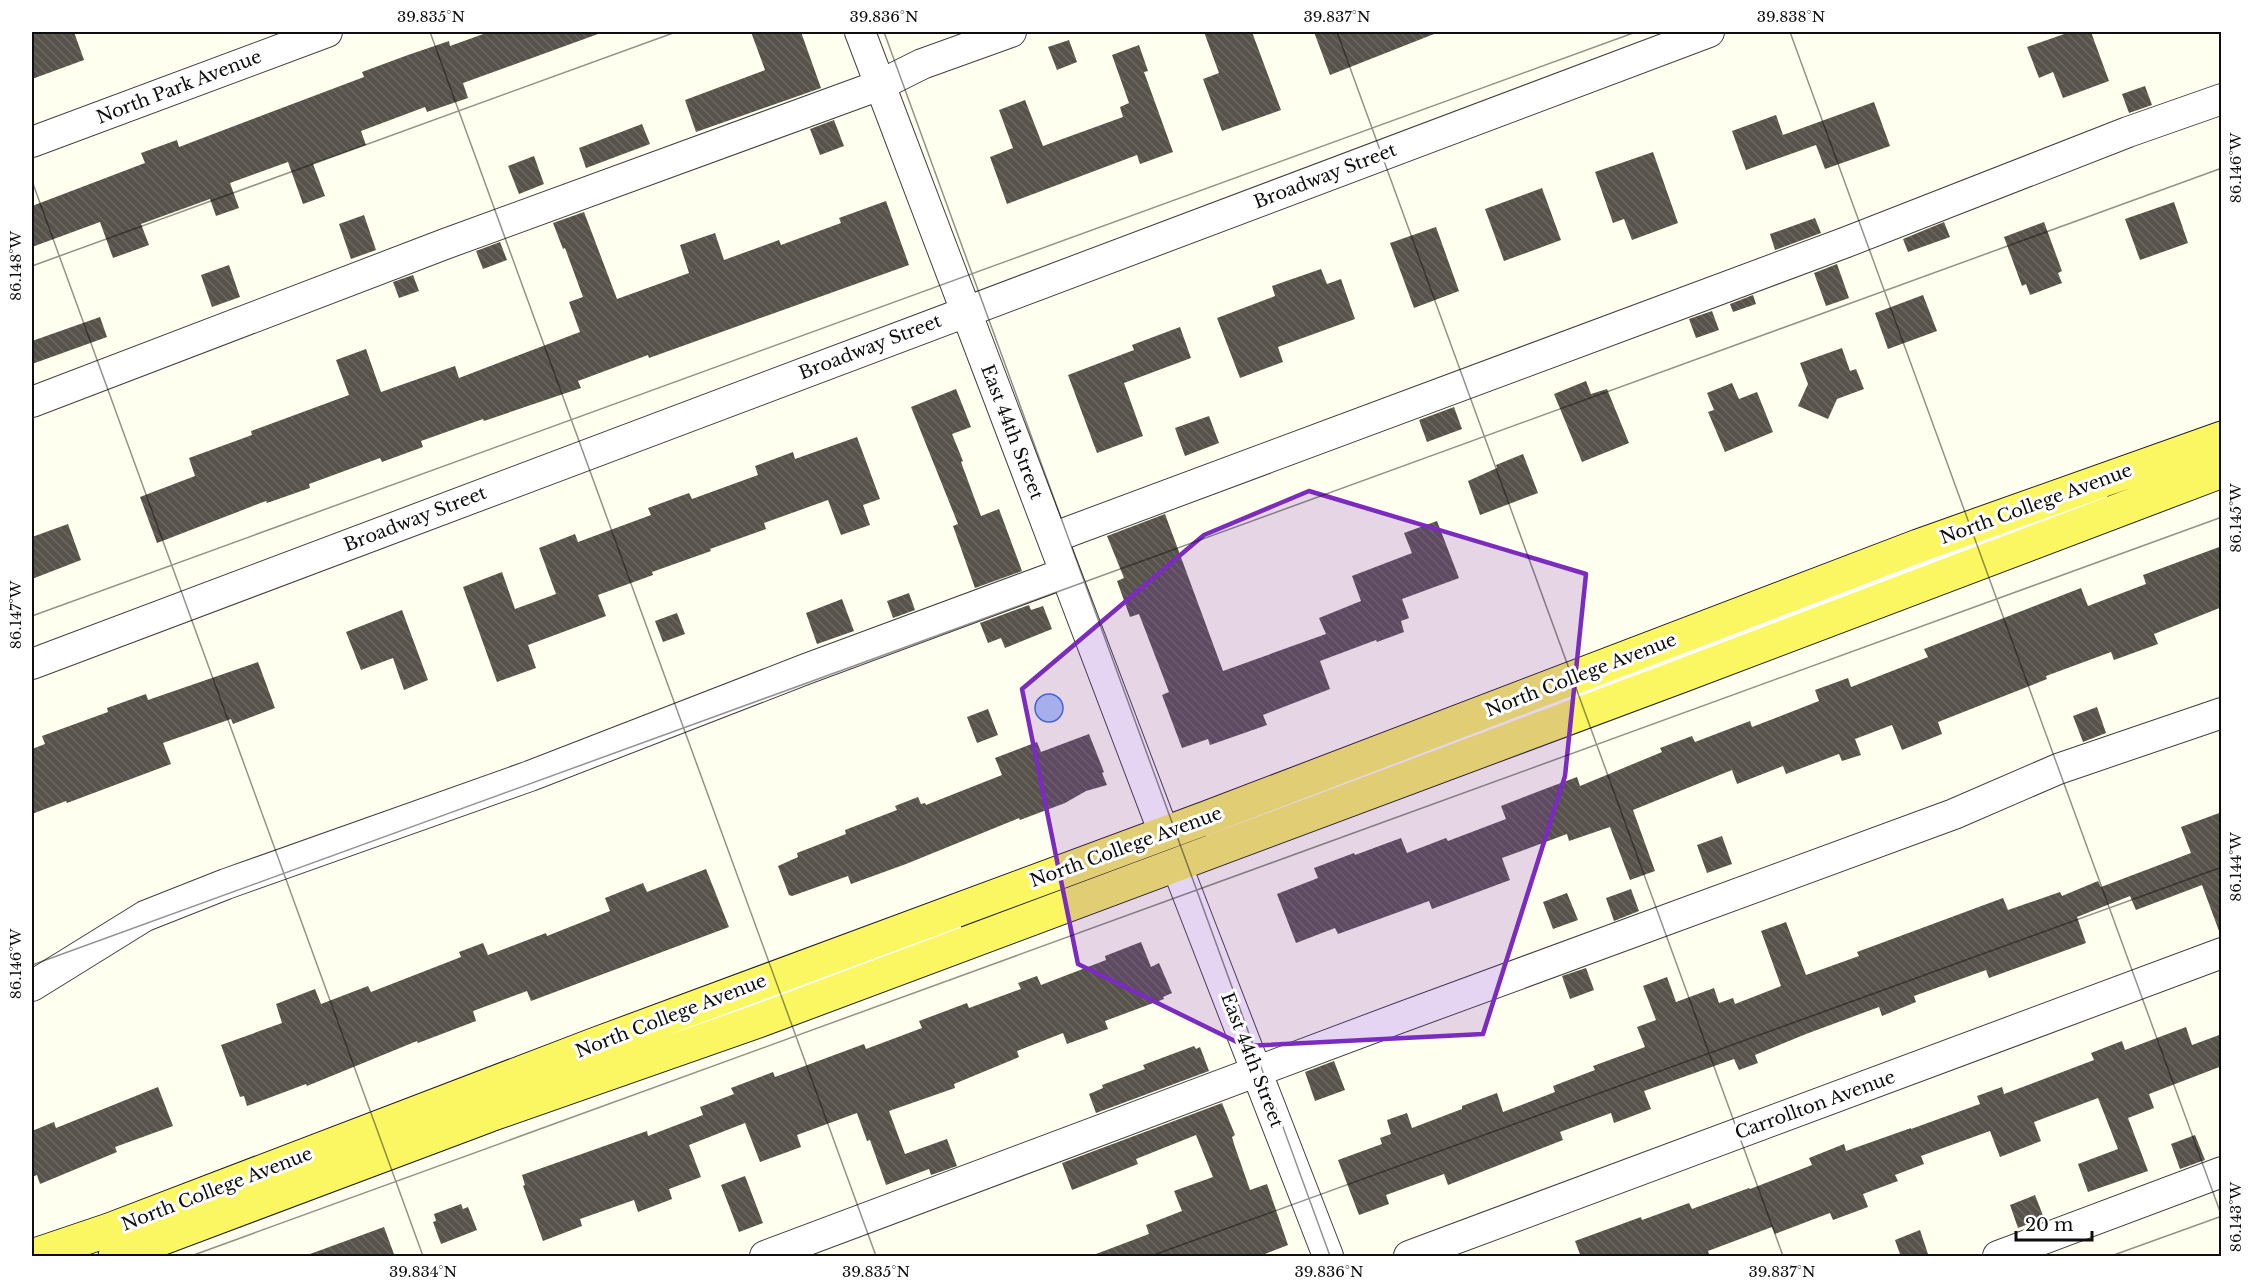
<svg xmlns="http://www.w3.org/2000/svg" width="2253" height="1288" viewBox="0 0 2253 1288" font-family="'Libre Baskerville',serif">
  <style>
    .water { fill: #b2cff8; stroke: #3772d0; stroke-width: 1.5 }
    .building { fill: url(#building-back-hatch) }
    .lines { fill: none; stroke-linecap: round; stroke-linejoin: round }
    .minor-casing { stroke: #414141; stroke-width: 32 }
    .major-casing { stroke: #1f1f1f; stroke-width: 35 }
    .minor { stroke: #fff; stroke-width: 30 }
    .major { stroke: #fbf762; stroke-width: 33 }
    .marked { fill: #7b2cbf; fill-opacity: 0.2; stroke: #7b2cbf; stroke-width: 4.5; stroke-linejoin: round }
    .ticks { fill: none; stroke: #0e0e0e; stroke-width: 1.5; stroke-opacity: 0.45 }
    .labels { text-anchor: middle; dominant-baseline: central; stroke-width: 6; stroke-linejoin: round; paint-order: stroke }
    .street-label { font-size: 18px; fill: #0e0e0e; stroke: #fff }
    .neatline { fill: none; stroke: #0e0e0e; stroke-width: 2 }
    .ticks-label { font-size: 15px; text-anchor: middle; fill: #0e0e0e }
  </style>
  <defs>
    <pattern id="building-back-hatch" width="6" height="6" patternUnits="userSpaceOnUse" patternTransform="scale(1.5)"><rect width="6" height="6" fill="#57524a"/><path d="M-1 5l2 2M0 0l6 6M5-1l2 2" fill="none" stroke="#6a6660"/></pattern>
  </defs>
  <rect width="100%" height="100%" fill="#ffffef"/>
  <path class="water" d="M1035 708a14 14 0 1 1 28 0a14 14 0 1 1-28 0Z"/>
  <path class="building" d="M32 32H74L84 60 32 79Z
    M489 32H598V34L463 83 468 98 427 112 425 107 361 131 366 145 313 164 325 196 303 204 288 162 230 183 239 208 216 216 210 199 141 224 149 245 113 258 100 222 32 247V206L145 163 141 153 177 140 179 147 364 77 362 72 408 55 449 41 450 46Z
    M751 32H801L821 88 696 132 685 100 765 70Z
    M1204 32H1252L1281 110 1222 131 1203 79 1219 73Z
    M1314 32H1434V34L1330 75Z
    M2070 32H2091L2109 81 2063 98 2053 72 2039 78 2027 47Z
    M1069 40 1077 62 1057 70 1048 47Z
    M1139 45 1148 71 1144 72 1173 152 1140 164 1137 155 1007 204 990 157 1013 148 999 110 1025 100 1043 146 1123 117 1120 107 1129 103 1112 55Z
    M2145 86 2152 105 2129 113 2122 94Z
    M1874 102 1890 146 1825 169 1816 145 1746 170 1732 131 1776 115 1783 135Z
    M834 120 844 146 820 155 810 129Z
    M642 124 650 144 586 168 579 148Z
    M1653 152 1678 223 1632 240 1624 219 1613 223 1595 172Z
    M534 156 544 184 519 194 508 166Z
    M1542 188 1561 240 1504 261 1485 209Z
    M886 201 909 265 649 358 648 355 578 381 581 388 484 421 483 419 421 441 423 447 382 462 380 458 309 484 310 488 267 503 266 501 157 543 140 497 195 476 189 458 252 435 251 431 349 395 336 360 366 349 381 392 455 366 459 378 580 332 569 302 583 297 565 248 563 249 553 223 584 212 617 299 689 273 680 245 715 233 724 260 779 240 781 245 841 223 839 218Z
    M2174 202 2188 243 2140 260 2125 219Z
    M364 215 376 250 351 259 339 224Z
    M1815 218 1821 233 1775 250 1770 234Z
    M1944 222 1950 237 1908 252 1903 239Z
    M2044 222 2062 271 2058 273 2062 283 2030 295 2026 284 2022 286 2004 237Z
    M1436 227 1459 291 1414 308 1390 243Z
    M500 242 507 260 483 269 476 251Z
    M1837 264 1849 298 1826 306 1814 273Z
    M229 265 240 297 212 307 201 275Z
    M1321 269 1327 284 1341 279 1355 319 1278 347 1283 362 1240 378 1217 318 1275 296 1272 286Z
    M413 275 419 291 399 298 393 282Z
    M1753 295 1756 304 1733 312 1730 304Z
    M1923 295 1937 331 1888 349 1875 313Z
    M1712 311 1719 330 1696 338 1689 319Z
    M100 317 107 337 32 364V341Z
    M1180 327 1191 358 1124 383 1143 436 1097 453 1068 375 1134 350 1132 345Z
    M1842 348 1850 371 1856 369 1864 389 1837 399 1828 419 1798 406 1808 384 1800 363Z
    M1586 381 1591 394 1607 389 1629 443 1582 462 1554 394Z
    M1732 383 1739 399 1757 392 1773 432 1725 452 1708 412 1714 410 1707 393Z
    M956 389 971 427 952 434 963 461 961 462 981 516 999 509 1022 571 975 588 953 526 958 524 911 407Z
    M1454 407 1462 429 1427 442 1419 420Z
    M1209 416 1219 443 1185 456 1175 428Z
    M857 437 880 499 863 505 870 525 841 535 828 500 764 523 766 529 710 549 711 551 652 572 653 575 598 595 606 616 528 645 536 668 497 682 463 587 502 572 515 609 556 594 539 548 575 534 578 542 651 515 648 508 689 493 692 499 758 475 755 466 793 452 795 459Z
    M1523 454 1538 493 1480 515 1468 481 1497 468 1496 465Z
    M1165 514 1223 671 1326 634 1319 618 1361 601 1352 576 1412 553 1404 533 1437 521 1459 578 1402 599 1409 618 1401 621 1404 632 1377 642 1376 640 1320 661 1330 689 1263 715 1267 725 1210 745 1208 739 1182 748 1162 695 1169 692 1139 614 1130 617 1117 581 1124 578 1107 536Z
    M68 524 81 560 32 579V537Z
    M2222 546V607L2154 634 2158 644 2114 660 2111 652 2046 676 2047 679 1938 722 1942 734 1902 750 1892 725 1855 739 1861 755 1842 761 1839 754 1786 774 1783 766 1737 784 1732 770 1633 810 1655 871 1630 880 1610 827 1569 841 1567 834 1502 858 1510 880 1432 909 1429 901 1338 934 1335 928 1296 943 1277 894 1318 878 1314 868 1354 853 1355 855 1401 838 1407 853 1446 838 1448 841 1506 819 1501 806 1550 787 1577 777 1580 786 1662 752 1660 748 1692 736 1695 742 1750 721 1752 727 1819 701 1815 690 1848 678 1851 687 1928 657 1924 649 2081 588 2088 606 2146 584 2143 575Z
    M909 593 915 610 893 618 887 601Z
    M842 599 854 631 817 644 806 613Z
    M1029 605 1031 610 1043 606 1052 629 1005 648 1001 638 988 643 980 623Z
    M402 610 428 680 404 690 393 658 361 670 346 632Z
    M677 613 685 634 663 642 655 621Z
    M258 662 275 708 233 724 231 719 163 743 171 764 67 803 66 801 32 814V749L45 744 42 736 108 712 107 708 146 694 148 700Z
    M2097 707 2106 733 2083 742 2073 716Z
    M988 709 998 735 977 743 967 717Z
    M1089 734 1104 772 1102 773 1107 785 1086 791 1065 803 1020 820 1019 818 906 864 851 884 848 876 792 896 789 895 778 866 798 857 797 853 846 834 845 830 897 810 895 806 918 797 921 804 925 803 926 805 1002 775 995 758 1037 742 1041 752Z
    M2222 812V930L2219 931 2202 885 2136 910 2130 896 2077 917 2086 943 1989 978 1986 970 1914 996 1916 1002 1882 1016 1879 1007 1806 1034 1755 1055 1758 1063 1739 1070 1734 1059 1644 1091 1651 1109 1614 1123 1611 1113 1560 1132 1563 1140 1448 1185 1444 1174 1386 1195 1389 1204 1359 1215 1338 1160 1382 1144 1380 1138 1391 1134 1387 1120 1407 1113 1412 1128 1462 1109V1106L1497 1093 1503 1112 1555 1092 1553 1086 1595 1070 1593 1066 1645 1047 1637 1027 1656 1020 1643 986 1667 977 1676 1002 1714 988 1719 1003 1733 998 1735 1004 1781 986 1761 931 1786 922 1806 975 1859 956 1857 952 2003 898 2008 910 2060 892 2062 896 2098 881 2101 887 2191 853 2181 827Z
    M1722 836 1732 864 1707 873 1697 845Z
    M706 869 729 927 531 1001 527 991 473 1011 476 1021 418 1043 417 1041 307 1086 306 1084 247 1106 244 1096 240 1097 221 1045 282 1023 276 1004 315 989 321 1004 368 986 371 992 461 957 459 952 483 943 488 955 546 933 547 936 610 911 605 898 643 883 647 892Z
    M1631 889 1639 911 1614 921 1606 898Z
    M1567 893 1578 920 1553 929 1543 902Z
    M1141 942 1151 967 1159 963 1172 993 1163 997 1164 999 1105 1021 1108 1029 1067 1044 1063 1033 1017 1051 1019 1057 954 1084 955 1088 889 1111 905 1154 947 1139 957 1166 931 1175 929 1169 886 1185 870 1140 867 1141 857 1113 797 1135 801 1147 760 1162 745 1123 689 1145 701 1177 669 1189 672 1199 638 1212 634 1200 580 1219 582 1226 543 1241 523 1186 525 1185 522 1175 647 1131 648 1136 703 1115 700 1107 734 1094 731 1088 773 1072 775 1077 864 1044 866 1049 922 1028 919 1021 967 1003 969 1008 1021 989 1018 983 1037 976 1041 985 1106 960 1105 956Z
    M1586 968 1594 990 1570 999 1562 976Z
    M2186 1027 2192 1045 2222 1034V1066L2149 1094 2154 1108 2128 1118 2148 1171 2088 1192 2078 1164 2118 1149 2098 1098 2034 1122 2041 1141 2000 1157 1990 1131 1921 1156 1924 1164 1895 1175 1898 1181 1863 1194 1868 1207 1833 1220 1830 1213 1775 1234 1772 1227 1708 1251 1710 1257H1581L1575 1241 1641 1217 1642 1220 1689 1203 1692 1209 1749 1188 1750 1189 1812 1165 1809 1158 1844 1144 1846 1151 1911 1128V1129L1980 1104 1977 1096 2002 1087 2004 1094 2094 1060 2091 1053 2122 1041 2125 1050Z
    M1194 1046 1196 1049 1200 1047 1209 1071 1096 1113 1089 1094 1103 1088 1102 1085 1145 1069 1143 1065Z
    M1334 1061 1345 1090 1315 1101 1305 1072Z
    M158 1087 173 1126 115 1147 117 1152 40 1184 37 1175 32 1177V1131L54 1122 56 1128Z
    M1222 1103 1235 1135 1232 1137 1235 1147 1250 1190 1267 1184 1288 1245 1257 1257H1097L1096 1254 1149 1234 1146 1225 1182 1211 1174 1191 1213 1177 1196 1135 1136 1159 1138 1164 1072 1190 1062 1163Z
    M2195 1135 2205 1160 2180 1169 2171 1144Z
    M745 1176 763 1223 739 1232 721 1185Z
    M2035 1195 2044 1218 2018 1228 2010 1205Z
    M461 1204 463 1209 468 1207 477 1230 441 1244 433 1222 436 1221 434 1214Z
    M384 1227 395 1257H310V1254Z
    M1920 1230 1929 1257H1901L1895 1240Z"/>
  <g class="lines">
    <defs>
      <path id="minor" d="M860 32 1164 833
        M32 142 327 32
        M32 402 445 244 880 85 922 64 1011 32
        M1052 538 1844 243 2128 132 2222 99
        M32 664 1709 32
        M1220 830 2093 501
        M1176 864 1328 1256
        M32 986 145 916 226 884 530 776 806 669 1065 573
        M632 1049 947 932
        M765 1256 1402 1017 1954 814 2058 769 2222 713
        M1409 1256 2222 953
        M1998 1256 2222 1172"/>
      <path id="major" d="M32 1256 109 1230 596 1044 1206 818 1918 546 2222 438
        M115 1256 490 1115 761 1020 1681 676 2222 471"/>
    </defs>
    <use href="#minor" class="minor-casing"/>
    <use href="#major" class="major-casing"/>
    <use href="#minor" class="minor"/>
    <use href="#major" class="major"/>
  </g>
  <path class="marked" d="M1309 491 1586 574 1565 776 1483 1034 1245 1046 1078 964 1022 689 1204 535Z"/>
  <path class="ticks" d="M430 32 876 1256M884 32 1330 1256M1337 32 1783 1256M1790 32 2222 1217M32 181 423 1256M32 266 676 32M32 616 1636 32M32 965 2222 168M191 1256 2222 517M1151 1256 2222 867M2111 1256 2222 1216"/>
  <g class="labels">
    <g class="street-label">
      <text transform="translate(179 87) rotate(-21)">North Park Avenue</text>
      <text transform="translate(1325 176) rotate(-21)">Broadway Street</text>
      <text transform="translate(870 347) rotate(-21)">Broadway Street</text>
      <text transform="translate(1012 432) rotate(69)">East 44th Street</text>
      <text transform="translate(2036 504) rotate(-20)">North College Avenue</text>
      <text transform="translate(415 519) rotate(-21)">Broadway Street</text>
      <text transform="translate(1581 675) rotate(-21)">North College Avenue</text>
      <text transform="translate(1126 847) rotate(-20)">North College Avenue</text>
      <text transform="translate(671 1016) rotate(-21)">North College Avenue</text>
      <text transform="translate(1252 1060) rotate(69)">East 44th Street</text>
      <text transform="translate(1815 1105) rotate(-20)">Carrollton Avenue</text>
      <text transform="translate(217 1189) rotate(-21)">North College Avenue</text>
    </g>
  </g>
  <rect width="2253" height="1288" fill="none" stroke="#ffffff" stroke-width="66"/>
  <path d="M2016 1231v9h76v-9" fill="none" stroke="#0e0e0e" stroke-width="3"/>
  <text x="2025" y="1231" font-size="18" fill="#0e0e0e" stroke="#ffffff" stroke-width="4.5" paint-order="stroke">20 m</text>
  <rect x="33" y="33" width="2187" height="1222" class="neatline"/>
  <g class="ticks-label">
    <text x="431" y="22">39.835°N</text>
    <text x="884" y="22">39.836°N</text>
    <text x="1337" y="22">39.837°N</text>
    <text x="1791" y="22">39.838°N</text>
    <text transform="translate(2236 168) rotate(-90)" y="5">86.146°W</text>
    <text transform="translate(16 266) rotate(-90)" y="5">86.148°W</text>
    <text transform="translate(2236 518) rotate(-90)" y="5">86.145°W</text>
    <text transform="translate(16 615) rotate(-90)" y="5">86.147°W</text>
    <text transform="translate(2236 867) rotate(-90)" y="5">86.144°W</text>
    <text transform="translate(16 964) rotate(-90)" y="5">86.146°W</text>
    <text transform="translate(2236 1217) rotate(-90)" y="5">86.143°W</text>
    <text x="423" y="1277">39.834°N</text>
    <text x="876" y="1277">39.835°N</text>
    <text x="1329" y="1277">39.836°N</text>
    <text x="1782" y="1277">39.837°N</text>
  </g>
</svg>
